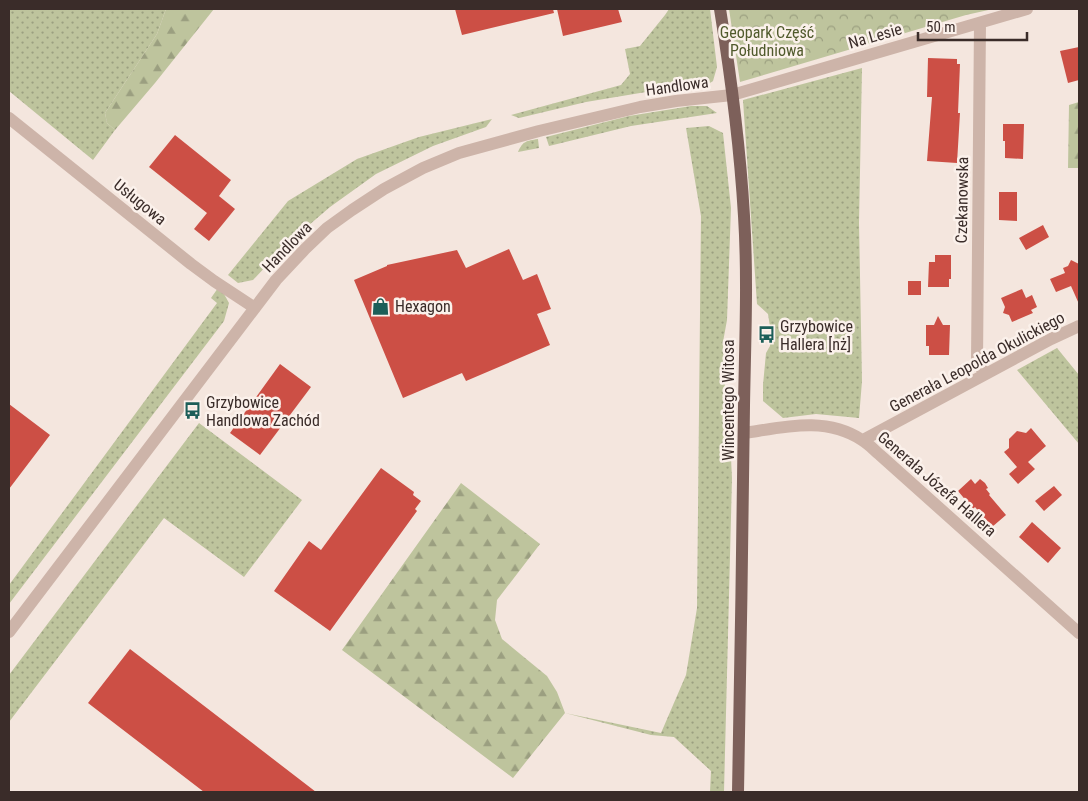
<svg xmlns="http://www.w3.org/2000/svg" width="1088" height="801" viewBox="0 0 1088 801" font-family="'Roboto Condensed',sans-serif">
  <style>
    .grass { fill: url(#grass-dots) }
    .forest { fill: url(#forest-firs) }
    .park { fill: url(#park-crowns) }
    .building { fill: #cc4f45 }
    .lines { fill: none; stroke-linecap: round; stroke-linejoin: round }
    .minor { stroke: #cdb4a9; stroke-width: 12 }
    .primary { stroke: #7d605a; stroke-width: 12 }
    .labels { text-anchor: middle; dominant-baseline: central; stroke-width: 5; stroke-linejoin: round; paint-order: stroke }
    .park-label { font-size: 16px; fill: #505a2c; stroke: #fbf1eb }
    .street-label { font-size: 16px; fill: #3a2c29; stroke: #fbf1eb }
    .poi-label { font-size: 16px; fill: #3a2c29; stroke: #fbf1eb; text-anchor: start }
  </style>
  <defs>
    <pattern id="grass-dots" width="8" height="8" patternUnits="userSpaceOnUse" patternTransform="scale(1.25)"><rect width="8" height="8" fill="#bec49d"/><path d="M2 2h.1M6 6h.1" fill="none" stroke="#9b9f80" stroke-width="1.8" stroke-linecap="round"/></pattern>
    <pattern id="forest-firs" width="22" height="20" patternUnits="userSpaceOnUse" patternTransform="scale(1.25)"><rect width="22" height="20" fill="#bec49d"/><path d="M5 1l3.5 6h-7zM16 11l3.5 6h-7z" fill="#9b9f80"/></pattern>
    <pattern id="park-crowns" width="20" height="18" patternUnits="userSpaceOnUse" patternTransform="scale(1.25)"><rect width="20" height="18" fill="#bec49d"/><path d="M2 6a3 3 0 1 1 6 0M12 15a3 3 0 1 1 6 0" fill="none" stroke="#9b9f80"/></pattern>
  </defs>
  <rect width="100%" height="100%" fill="#f4e6de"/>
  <path class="grass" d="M9 9H166L157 34 105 113 107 123 115 130 93 160 9 91Z
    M669 9H710L717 67 713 81 699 90 646 92 586 102 519 118 511 115 621 85 630 74 625 49 640 46 665 15Z
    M862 68 859 223 862 381 859 418 816 414 783 418 763 401V385L766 353 770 346 771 333 768 314 757 304 743 100Z
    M691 106H707L717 113 631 126 549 146 546 137 629 116Z
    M492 119 486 127 433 146 376 174 330 207 287 244 253 280 238 283 228 275 288 201 357 159 419 137Z
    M709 126 723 133 731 208 727 320 723 342 725 391 729 420 732 478 724 792H710L711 771 674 737 651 735 565 713 661 733 686 675 697 608 701 216 686 128Z
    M538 139 539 148 518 152C523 141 526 141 538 139Z
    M218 288 224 294 229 303 224 321 9 604V585L217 303 211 298Z
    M1057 348 1079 375V444L1017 370Z
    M199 423 302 500 244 577 164 518 9 722V675Z"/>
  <path class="forest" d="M166 9H214L155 83 115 130 107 123 105 113 157 34Z
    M1079 102V168H1068L1069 105Z
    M461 483 540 544 497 600 495 620 502 639 547 676 557 692 565 713 513 778 342 650Z"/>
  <path class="park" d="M729 9H993L966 15 740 82Z"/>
  <path class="building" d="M455 9H553L554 13 462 35Z
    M557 9H618L622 22 563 36Z
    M1079 47V80L1068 83 1060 51Z
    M928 58 957 59V64H960L958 113H960L957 163 927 161 932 97H927Z
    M1003 124H1024L1023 159 1005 158V141H1003Z
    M175 135 231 180 219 196 235 209 209 241 194 229 207 213 149 167Z
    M999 192H1017V221L999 220Z
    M1043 225 1049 237 1026 250 1019 238Z
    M509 249 523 280 537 274 551 309 537 314 550 345 466 381 462 373 403 398 354 280 387 266V265L457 250 466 268Z
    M935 255H951V279H949V287H928L929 262H935Z
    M1071 260 1079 264V304L1071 286 1056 292 1050 279 1065 273 1063 268 1068 266Z
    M908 281H921V295H908Z
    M1022 289 1026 298 1032 295 1037 307 1031 310 1033 313 1012 322 1009 315 1003 313 1005 307 1001 298Z
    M938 316 943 325H950L949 355H929V346H926V325H934Z
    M280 364 311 387 260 455 230 433Z
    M9 404 50 435 9 489Z
    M1031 428 1046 446 1028 462 1035 469 1018 484 1009 474 1017 467 1004 452 1009 448V439L1017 431 1026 433Z
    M381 468 414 492 413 495 421 501 415 509 417 511 330 631 274 591 309 541 321 550Z
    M971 479 975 484 980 479 985 483 988 488 986 489 990 494 989 495 1006 515 992 527 975 507 973 509 958 491Z
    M1054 486 1062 495 1044 511 1035 501Z
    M1032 522 1061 548 1048 563 1019 537Z
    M130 649 316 792H204L88 703Z"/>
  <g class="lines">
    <path class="minor" d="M980 23 977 361 985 374
      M9 118 191 264 214 281 255 308
      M745 433C784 427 826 416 862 440 869 444 874 450 880 455L1079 633
      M863 440 1051 339 1079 326
      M9 632 276 280 305 249 327 228 352 210 384 189 423 168 459 153 539 131 640 107 676 101 732 95 1027 9"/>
    <path class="primary" d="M720 9C731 77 740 147 744 216 748 279 745 343 744 406 743 535 740 663 738 792"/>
  </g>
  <defs>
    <symbol id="shop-bare" viewBox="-9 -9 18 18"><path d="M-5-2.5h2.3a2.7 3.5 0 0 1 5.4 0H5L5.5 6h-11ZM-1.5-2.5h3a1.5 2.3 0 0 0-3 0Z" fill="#1c5e58" stroke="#fbf1eb" stroke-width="2.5" paint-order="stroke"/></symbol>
    <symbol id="bus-bare" viewBox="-9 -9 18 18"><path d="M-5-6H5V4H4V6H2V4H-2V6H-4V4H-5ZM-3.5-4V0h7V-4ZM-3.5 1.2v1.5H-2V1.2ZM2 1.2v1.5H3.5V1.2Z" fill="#1c5e58" stroke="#fbf1eb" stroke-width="2.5" paint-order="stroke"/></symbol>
  </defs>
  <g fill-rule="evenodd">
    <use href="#shop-bare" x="368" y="294" width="25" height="25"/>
    <use href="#bus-bare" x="754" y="322" width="25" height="25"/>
    <use href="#bus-bare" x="180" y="398" width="25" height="25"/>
  </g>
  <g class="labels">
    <g class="park-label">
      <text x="767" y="32">Geopark Część<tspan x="767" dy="18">Południowa</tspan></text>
    </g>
    <g class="street-label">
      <text transform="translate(875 36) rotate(-16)">Na Lesie</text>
      <text transform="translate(677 86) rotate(-8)">Handlowa</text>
      <text transform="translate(962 200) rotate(-89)">Czekanowska</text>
      <text transform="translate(140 202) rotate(39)">Usługowa</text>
      <text transform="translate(287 247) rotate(-46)">Handlowa</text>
      <text transform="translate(977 362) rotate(-28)">Generała Leopolda Okulickiego</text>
      <text transform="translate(728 400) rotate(-90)">Wincentego Witosa</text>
      <text transform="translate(937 484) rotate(41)">Generała Józefa Hallera</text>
    </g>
    <g class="poi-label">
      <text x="395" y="306">Hexagon</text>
      <text x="780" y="326">Grzybowice<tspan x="780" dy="18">Hallera [nż]</tspan></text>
      <text x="206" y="402">Grzybowice<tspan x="206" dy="18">Handlowa Zachód</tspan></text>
    </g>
  </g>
  <rect width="1088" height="801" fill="none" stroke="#3a2c29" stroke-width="20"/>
  <path d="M918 32v8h109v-8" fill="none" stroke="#3a2c29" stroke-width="2.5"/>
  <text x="926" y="32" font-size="15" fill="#3a2c29" stroke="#fbf1eb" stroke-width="4" paint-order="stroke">50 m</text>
</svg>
